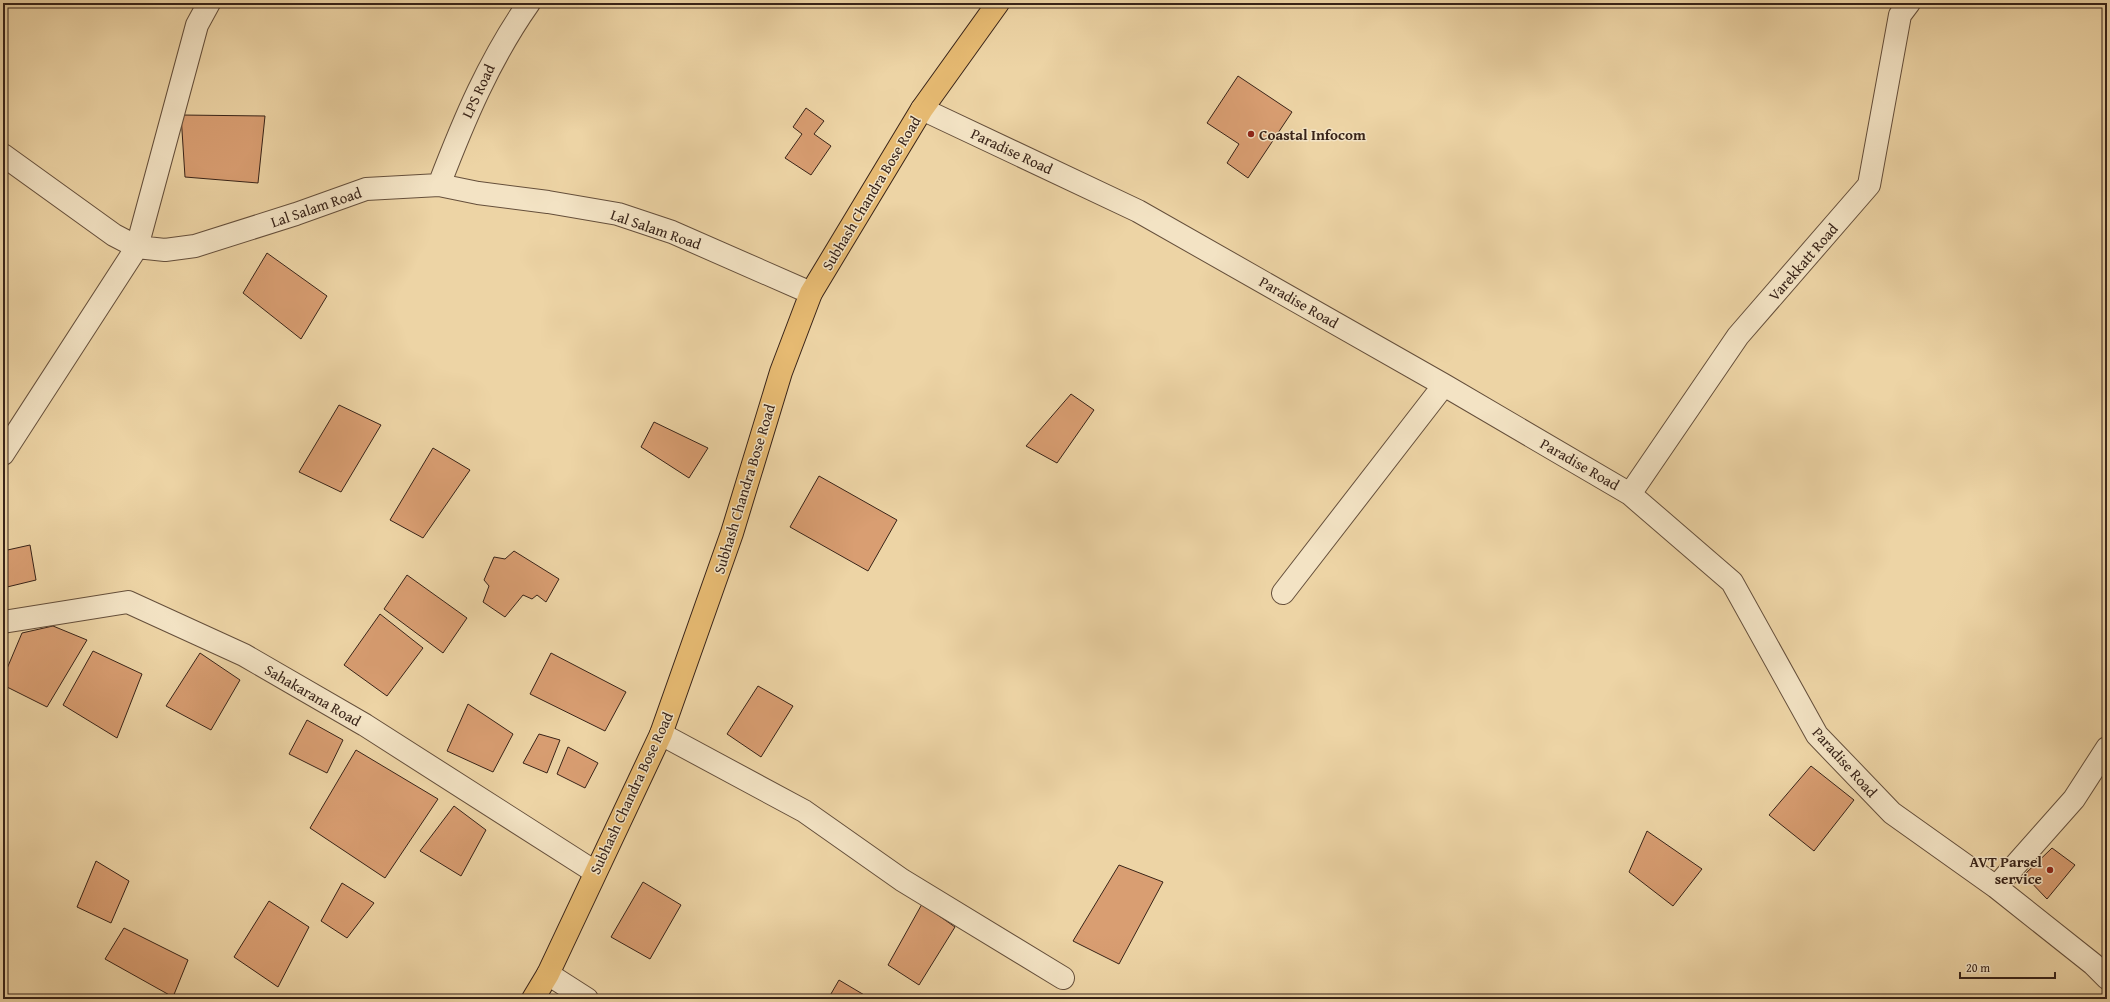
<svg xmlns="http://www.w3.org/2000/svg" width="2110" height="1002" viewBox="0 0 2110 1002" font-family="'Gentium Book Plus',serif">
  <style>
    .building { fill: #d99e72; stroke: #382318 }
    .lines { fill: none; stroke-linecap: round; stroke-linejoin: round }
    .minor-casing { stroke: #654f3b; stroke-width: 24 }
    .major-casing { stroke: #382318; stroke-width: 24 }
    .minor { stroke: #f3e3c4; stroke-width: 22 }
    .major { stroke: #e6ba72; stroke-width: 22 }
    .poi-dot { fill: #8f2418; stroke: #f3e3c4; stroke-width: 1.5 }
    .labels { text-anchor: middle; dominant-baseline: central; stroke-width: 3; stroke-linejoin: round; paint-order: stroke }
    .street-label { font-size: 15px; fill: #382318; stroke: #f3e3c4 }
    .poi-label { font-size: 15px; font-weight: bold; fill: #382318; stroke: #f3e3c4; text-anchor: start }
  </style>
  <rect width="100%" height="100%" fill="#edd4a5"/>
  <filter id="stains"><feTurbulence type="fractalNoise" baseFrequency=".005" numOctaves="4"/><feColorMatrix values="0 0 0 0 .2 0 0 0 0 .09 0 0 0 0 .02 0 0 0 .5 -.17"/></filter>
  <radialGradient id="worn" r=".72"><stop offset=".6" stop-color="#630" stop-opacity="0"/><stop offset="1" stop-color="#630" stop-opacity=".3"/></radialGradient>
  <path class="building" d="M1238 76 1292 112 1248 178 1227 163 1239 144 1207 123Z
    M806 108 824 121 814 134 831 146 811 175 785 158 802 134 793 127Z
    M181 115 265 116 258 183 185 177Z
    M267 253 327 296 301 339 243 293Z
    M1071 394 1094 410 1057 463 1026 446Z
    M339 405 381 425 341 492 299 472Z
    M654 422 708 448 689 478 641 447Z
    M433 448 470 470 423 538 390 520Z
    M819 476 897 520 868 571 790 527Z
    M30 545 36 580 3 588V551Z
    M514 551 559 579 546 602 537 595 532 599 523 595 505 617 483 602 489 586 484 580 494 557 505 559Z
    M407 575 467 618 443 653 384 609Z
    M380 614 423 648 387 696 344 665Z
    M53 626 87 640 47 707 3 685V678L22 633Z
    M93 651 142 674 117 738 63 705Z
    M200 653 240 680 211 730 166 706Z
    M551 653 626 692 605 731 530 694Z
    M758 686 793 706 761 757 727 734Z
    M468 704 513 734 493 772 447 751Z
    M307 720 343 740 327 773 289 754Z
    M539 734 560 740 547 773 523 763Z
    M568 747 598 763 585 788 557 774Z
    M356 750 438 799 385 878 310 828Z
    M1811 766 1854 800 1814 851 1769 815Z
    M454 806 486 830 461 876 420 851Z
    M1647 831 1702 869 1673 906 1629 872Z
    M2052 848 2075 865 2047 899 2024 875Z
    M96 861 129 881 111 923 77 907Z
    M1119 865 1163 882 1119 964 1073 941Z
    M643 882 681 905 650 959 611 937Z
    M342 883 374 903 347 938 321 921Z
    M269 901 309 927 278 987 234 957Z
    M922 904 955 927 919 985 888 965Z
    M124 928 188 960 173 997 105 959Z
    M839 980 871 999H828Z"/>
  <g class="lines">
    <defs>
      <path id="minor" d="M922 109 1138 211 1444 385 1630 494 1732 582 1817 735 1892 813 1996 887 2093 964 2107 978
        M3 155 114 235 137 247 165 250 195 246 296 214 366 189 439 185 478 193 548 202 618 214 672 232 811 293
        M439 185C464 120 489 60 529 3
        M3 454 137 247 197 25 209 3
        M1630 494 1738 336 1869 185 1900 15 1909 3
        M1283 593 1444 385
        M3 622 128 602 244 655 365 725 595 872
        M661 734 804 811 902 880 1063 978
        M1996 887 2074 799 2107 748
        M548 974 587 999"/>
      <path id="major" d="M533 999 548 974 661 734 732 533 781 372 811 293 922 109 998 3"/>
    </defs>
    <use href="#minor" class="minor-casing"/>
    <use href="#major" class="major-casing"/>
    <use href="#minor" class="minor"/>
    <use href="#major" class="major"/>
  </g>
  <g class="poi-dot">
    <circle cx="1251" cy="134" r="4"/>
    <circle cx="2050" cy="870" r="4"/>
  </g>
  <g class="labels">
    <g class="street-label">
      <text transform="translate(478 91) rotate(-65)">LPS Road</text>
      <text transform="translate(1012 151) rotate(25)">Paradise Road</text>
      <text transform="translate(871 193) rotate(-59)">Subhash Chandra Bose Road</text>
      <text transform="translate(316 207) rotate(-19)">Lal Salam Road</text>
      <text transform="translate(656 229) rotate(19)">Lal Salam Road</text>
      <text transform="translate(1803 262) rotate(-49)">Varekkatt Road</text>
      <text transform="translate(1299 302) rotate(30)">Paradise Road</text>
      <text transform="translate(1580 464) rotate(30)">Paradise Road</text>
      <text transform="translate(744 489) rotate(-73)">Subhash Chandra Bose Road</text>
      <text transform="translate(313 695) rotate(30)">Sahakarana Road</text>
      <text transform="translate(1845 762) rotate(48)">Paradise Road</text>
      <text transform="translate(631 793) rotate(-65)">Subhash Chandra Bose Road</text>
    </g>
    <g class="poi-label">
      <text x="1259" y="134">Coastal Infocom</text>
      <text x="2042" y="861" text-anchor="end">AVT Parsel<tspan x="2042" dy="17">service</tspan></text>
    </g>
  </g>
  <rect width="2110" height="1002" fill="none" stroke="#edd4a5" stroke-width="16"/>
  <rect x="4" y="4" width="2102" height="994" fill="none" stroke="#382318" stroke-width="2"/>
  <rect x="8" y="8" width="2094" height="986" fill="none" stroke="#382318"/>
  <path d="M1960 972v6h95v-6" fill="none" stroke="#382318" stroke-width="2"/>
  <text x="1966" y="972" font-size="12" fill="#382318" stroke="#f3e3c4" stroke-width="3" paint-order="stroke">20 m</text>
  <rect width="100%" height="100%" filter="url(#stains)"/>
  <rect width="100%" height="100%" fill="url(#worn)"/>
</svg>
